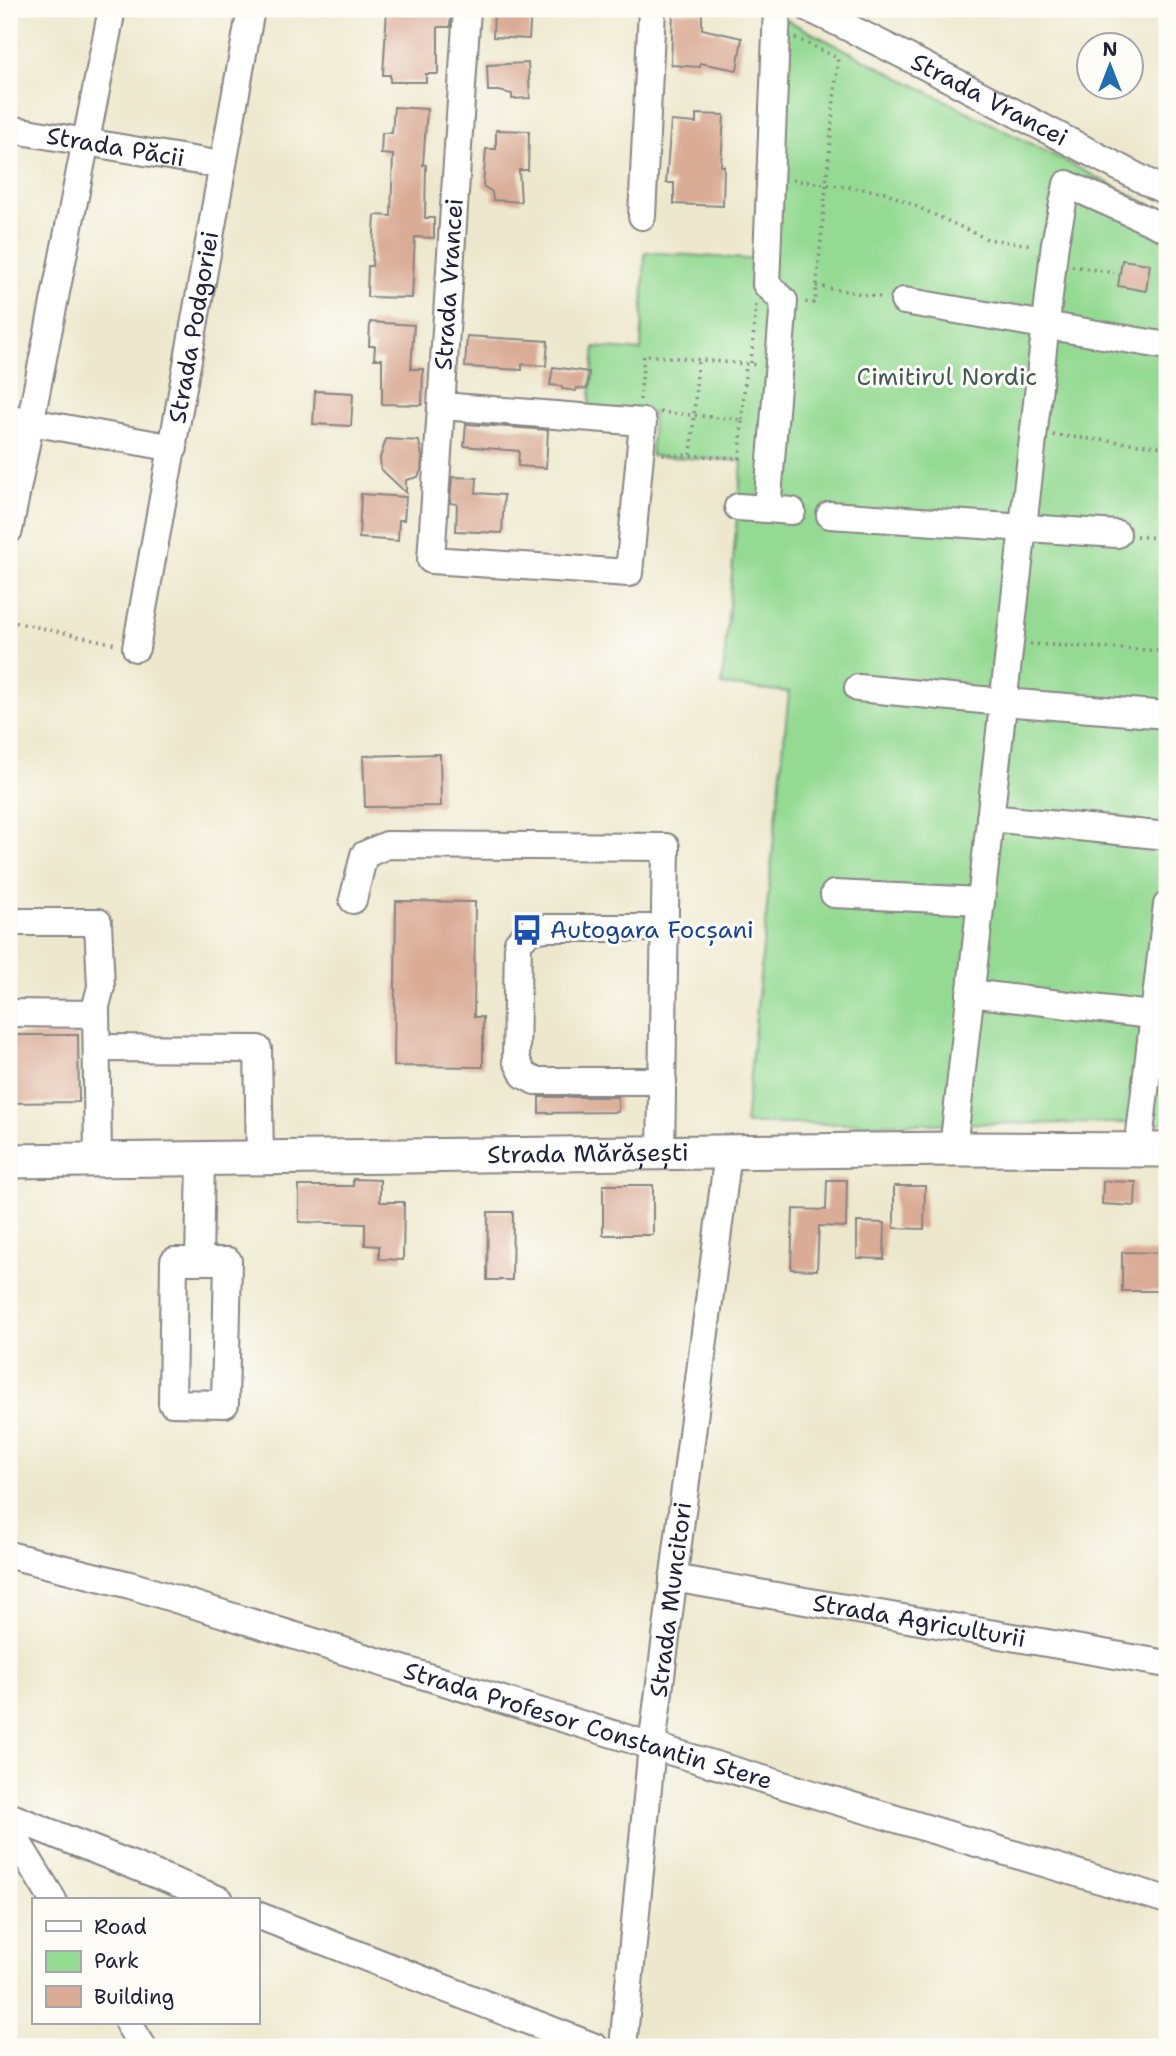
<svg xmlns="http://www.w3.org/2000/svg" width="1176" height="2056" viewBox="0 0 1176 2056" font-family="'Shantell Sans',sans-serif">
  <style>
    .green { fill: #94da93; stroke: #5b7e67; stroke-width: 2 }
    .building { fill: #daac96 }
    .lines { fill: none; stroke-linecap: round; stroke-linejoin: round }
    .minor-casing { stroke: #888584; stroke-width: 30 }
    .major-casing { stroke: #888584; stroke-width: 37 }
    .path { stroke: #888584; stroke-width: 3.5; stroke-dasharray: 2 5; stroke-linecap: butt }
    .minor { stroke: #fff; stroke-width: 26 }
    .major { stroke: #fff; stroke-width: 33 }
    .labels { text-anchor: middle; dominant-baseline: central; stroke-width: 6; stroke-linejoin: round; paint-order: stroke }
    .street-label { font-size: 24px; fill: #22223b; stroke: #fdfcf7 }
    .park-label { font-size: 24px; fill: #445955; stroke: #fdfcf7 }
    .transit-label { font-size: 24px; fill: #164399; stroke: #fdfcf7; text-anchor: start }
  </style>
  <rect width="100%" height="100%" fill="#fdfcf7"/>
  <filter id="ink" filterUnits="userSpaceOnUse"><feTurbulence type="fractalNoise" baseFrequency=".0143" numOctaves="2"/><feDisplacementMap in="SourceGraphic" scale="14" xChannelSelector="R" yChannelSelector="G"/><feConvolveMatrix kernelMatrix="1 2 1 2 8 2 1 2 1" color-interpolation-filters="sRGB"/></filter>
  <filter id="wash" filterUnits="userSpaceOnUse"><feTurbulence type="fractalNoise" baseFrequency=".00686" numOctaves="4" result="noise"/><feDisplacementMap in="SourceGraphic" scale="28" xChannelSelector="R" yChannelSelector="G"/><feGaussianBlur stdDeviation="1.57" result="paint"/><feColorMatrix in="noise" values="0 0 0 0 0 0 0 0 0 0 0 0 0 0 0 0 0 1.4 0 .05"/><feComposite in="paint" operator="in"/></filter>
  <g filter="url(#wash)">
    <rect width="100%" height="100%" fill="#ede8cd"/>
    <path class="green" d="M767 10 1167 213V1123L745 1124 789 692 722 685 742 461 651 456 653 413 589 408 595 347 641 351 645 252 759 260Z"/>
    <g id="blocks">
      <path class="building" d="M387 9H451L450 27H438V74H426V82H390V75H383Z
        M494 9 531 11 529 39 493 37Z
        M673 11 702 12V29L742 38 737 70 700 63V67L671 65Z
        M528 63 530 98 512 99V94L499 91H488L487 65Z
        M394 107 427 109 423 165H426L425 218H434V238L415 237 412 298 367 297 368 266H372L375 215 391 216 393 155 381 154 382 133H392Z
        M696 114 724 115 721 166H724L723 206 674 204V183H666L671 121 696 123Z
        M496 130 529 131 528 170H519L521 202 493 200 492 192 483 186 486 149H496Z
        M1122 260 1150 264 1146 291 1118 286Z
        M370 322 414 325 411 369H423L422 405 382 404V359H374L375 346H369Z
        M467 336 548 341 546 366 522 364V370L465 367Z
        M553 367 589 372 587 389 577 388 576 391 562 389V386L550 385Z
        M315 391 353 393 351 426 313 424Z
        M466 424 548 430 546 468 518 466 519 451 464 446Z
        M386 439 419 441 422 457 421 470 418 477 406 480V493L381 469 380 458Z
        M452 477 477 478 476 493 504 495 502 533 456 531 457 504 450 503Z
        M361 494 406 497 404 520H399L398 541 359 538Z
        M440 754 441 806 365 807 363 756Z
        M396 901 475 902 474 1017H483V1067L394 1066Z
        M9 1035H78L79 1102 9 1103Z
        M539 1097H618V1112L539 1113Z
        M353 1179 380 1180V1202H404L403 1260 379 1259V1246L365 1245V1224L299 1222V1186H353Z
        M827 1180H847L846 1227 819 1226 817 1270 791 1269 793 1209 826 1210Z
        M1103 1181 1136 1182 1135 1206 1102 1204Z
        M603 1185H653V1235H603Z
        M894 1186H925L924 1229 894 1228Z
        M488 1212H513L512 1280H487Z
        M857 1222 885 1223 884 1259 857 1258Z
        M1122 1252 1167 1253V1291H1122Z"/>
    </g>
  </g>
  <g filter="url(#ink)">
    <use href="#blocks" fill-opacity="0" stroke="#888584" stroke-width="2"/>
    <g class="lines">
      <defs>
        <g id="minor">
          <path d="M777 9 766 284 784 301 767 509 792 511"/>
          <path id="s1" d="M810 9C931 66 1048 132 1167 192"/>
          <path id="s2" d="M9 129 222 165"/>
          <path d="M642 216 652 9"/>
          <path d="M904 301 1167 346"/>
          <path id="s3" d="M442 406 643 422 629 573 431 560 467 9"/>
          <path d="M9 418 174 448"/>
          <path d="M738 507 767 509"/>
          <path d="M830 515 1117 534"/>
          <path d="M9 530 112 9"/>
          <path id="s4" d="M136 648C176 435 211 222 251 9"/>
          <path d="M858 688 1003 702 1167 715"/>
          <path d="M990 818 1167 836"/>
          <path d="M834 894 981 901"/>
          <path d="M353 900 364 855 387 845 666 847 661 1154"/>
          <path d="M9 922H98L101 987 96 1006 98 1160"/>
          <path d="M970 993 1167 1017"/>
          <path d="M9 1013 96 1014"/>
          <path d="M97 1048 258 1049 260 1158"/>
          <path d="M663 1081H535L524 1075 516 1059 518 942 530 931 545 928H664"/>
          <path d="M953 1149 1055 243 1067 184 1167 229"/>
          <path d="M1138 1150 1167 905"/>
          <path d="M174 1261H228L225 1404 172 1403Z"/>
          <path d="M199 1261 201 1159"/>
          <path id="s5" d="M9 1555 130 1585 639 1742 1167 1900"/>
          <path id="s6" d="M673 1578 1167 1664"/>
          <path d="M9 1816 220 1900"/>
          <path d="M9 1828 53 1900"/>
          <path d="M257 1915 595 2047"/>
          <path d="M128 2023 143 2047"/>
          <path id="s7" d="M623 2047 652 1746 728 1153"/>
        </g>
        <g id="major">
          <path id="s8" d="M9 1161 953 1149 1167 1150"/>
        </g>
      </defs>
      <use href="#minor" class="minor-casing"/>
      <use href="#major" class="major-casing"/>
      <path class="path" d="M795 38 838 58 815 303 803 302
        M793 180 885 192 987 239 1032 245
        M1072 266 1114 273
        M816 286 885 298
        M751 363 756 305
        M640 400 644 355 759 365
        M660 412 742 420 740 458 662 454
        M742 420 746 364
        M1053 435 1167 447
        M691 455 698 360
        M1136 536 1167 539
        M9 621 116 644
        M1030 644 1167 651"/>
      <use href="#minor" class="minor"/>
      <use href="#major" class="major"/>
    </g>
  </g>
  <defs>
    <symbol id="bus-bare" viewBox="-9 -9 18 18"><path d="M-5-6H5V4H4V6H2V4H-2V6H-4V4H-5ZM-3.5-4V0h7V-4ZM-3.5 1.2v1.5H-2V1.2ZM2 1.2v1.5H3.5V1.2Z" fill="#1a4fb4" stroke="#fdfcf7" stroke-width="2.5" paint-order="stroke"/></symbol>
  </defs>
  <g fill-rule="evenodd">
    <use href="#bus-bare" x="505" y="908" width="44" height="44"/>
  </g>
  <g class="labels">
    <g class="street-label">
      <text stroke="none"><textPath href="#s1" startOffset="201">Strada Vrancei</textPath></text>
      <text stroke="none"><textPath href="#s2" startOffset="108">Strada Păcii</textPath></text>
      <text stroke="none"><textPath href="#s3" startOffset="828">Strada Vrancei</textPath></text>
      <text stroke="none"><textPath href="#s4" startOffset="326">Strada Podgoriei</textPath></text>
      <text stroke="none"><textPath href="#s8" startOffset="579">Strada Mărășești</textPath></text>
      <text stroke="none"><textPath href="#s7" startOffset="450">Strada Muncitori</textPath></text>
      <text stroke="none"><textPath href="#s6" startOffset="250">Strada Agriculturii</textPath></text>
      <text stroke="none"><textPath href="#s5" startOffset="604">Strada Profesor Constantin Stere</textPath></text>
    </g>
    <g class="park-label">
      <text x="947" y="377">Cimitirul Nordic</text>
    </g>
    <g class="transit-label">
      <text x="550" y="930">Autogara Focșani</text>
    </g>
  </g>
  <rect width="1176" height="2056" fill="none" stroke="#fdfcf7" stroke-width="35"/>
  <rect x="32" y="1898" width="228" height="126" fill="#fdfcf7" stroke="#a5a5ac" stroke-width="2"/>
  <rect x="46" y="1921" width="35" height="10" fill="#ffffff" stroke="#a5a5ac" stroke-width="2"/>
  <text x="94" y="1934" font-size="21" fill="#22223b">Road</text>
  <rect x="46" y="1951" width="35" height="21" fill="#94da93" stroke="#a5a5ac" stroke-width="2"/>
  <text x="94" y="1968" font-size="21" fill="#22223b">Park</text>
  <rect x="46" y="1986" width="35" height="21" fill="#daac96" stroke="#a5a5ac" stroke-width="2"/>
  <text x="94" y="2004" font-size="21" fill="#22223b">Building</text>
  <g transform="translate(1110 66)"><circle r="33" fill="#fdfcf7" stroke="#a5a5ac" stroke-width="2"/>
  <path d="M0-5L12 26L0 18L-12 26Z" fill="#1f6fb2"/>
  <text y="-10" font-size="19" font-weight="bold" text-anchor="middle" fill="#22223b">N</text>
  </g>
</svg>
